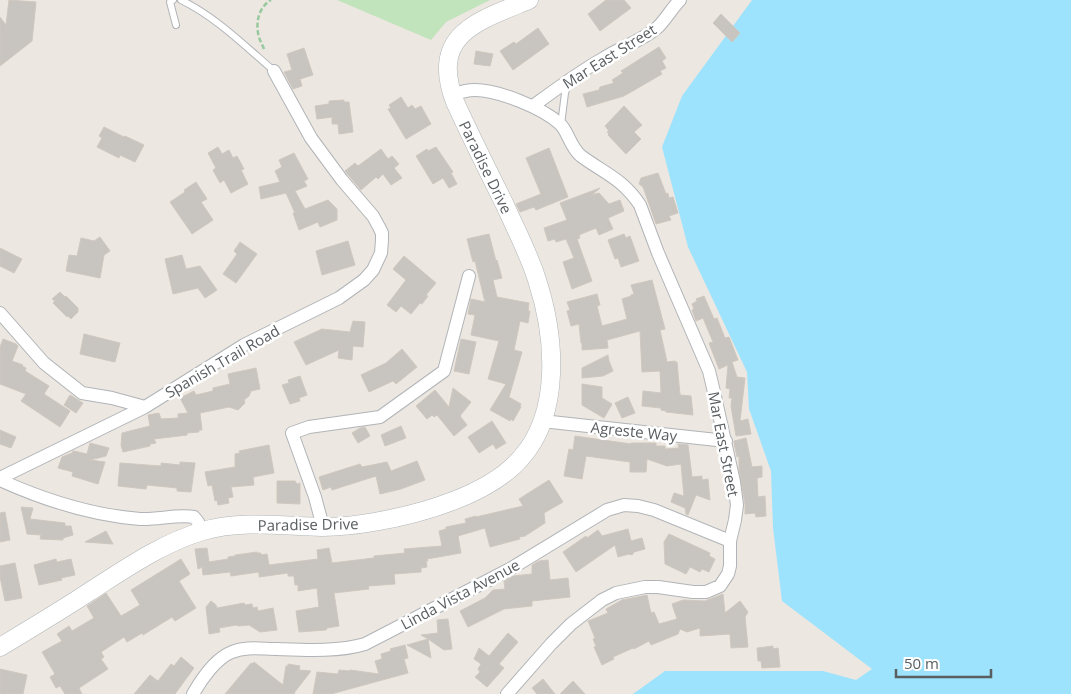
<svg xmlns="http://www.w3.org/2000/svg" width="1071" height="694" viewBox="0 0 1071 694" font-family="'Open Sans',sans-serif">
  <style>
    .green { fill: #c2e4bc }
    .water { fill: #9ee3fd }
    .building { fill: #c8c4bf; stroke: #d0c8bf }
    .lines { fill: none; stroke-linecap: round; stroke-linejoin: round }
    .lane-casing { stroke: #b1b4b8; stroke-width: 8 }
    .street-casing { stroke: #b1b4b8; stroke-width: 14 }
    .secondary-casing { stroke: #b0b5b8; stroke-width: 19 }
    .path { stroke: #99c99e; stroke-width: 2.5; stroke-dasharray: 5 2.5; stroke-linecap: butt }
    .lane { stroke: #fff; stroke-width: 6 }
    .street { stroke: #fff; stroke-width: 12 }
    .secondary { stroke: #fff; stroke-width: 18 }
    .labels { text-anchor: middle; dominant-baseline: central; stroke-width: 5; stroke-linejoin: round; paint-order: stroke }
    .street-label { font-size: 15px; fill: #595e61; stroke: #fff }
  </style>
  <rect width="100%" height="100%" fill="#ece7e0"/>
  <path class="green" d="M337 0H490L446 22 431 40Z"/>
  <path class="water" d="M752 0H1071V694H633L665 671H823L856 680 872 669 782 601 773 528 771 471 749 409 747 372 688 247 662 147 682 96Z"/>
  <path class="building" d="M9 0 36 2 32 41 0 66V17L6 25Z
    M606 0H624L631 8 600 31 588 14Z
    M721 14 740 33 732 42 713 23Z
    M538 28 549 44 513 70 500 51 514 42 516 44Z
    M659 47 666 58 662 61 666 68 660 71 662 74 624 96 587 107 583 94 599 90 600 87 614 83 612 80 623 73 621 71Z
    M304 48 313 75 300 79 302 86 293 89 284 72 292 70 287 54Z
    M476 51 493 54 490 66 474 64Z
    M401 97 408 108 412 105 415 109 421 106 431 124 406 139 388 109 391 108 389 105Z
    M344 100V102H349L353 132 339 134 338 124H332V117L317 119 315 106 329 104V101Z
    M624 106 642 125 634 132 641 139 626 154 608 135 609 134 607 132 609 131 605 126Z
    M104 127 124 137 125 136 144 145 135 162 120 155 119 158 97 147 102 138 99 136Z
    M218 147 222 154 229 150 233 158 237 156 244 169 241 170 248 184 231 193 224 180 220 183 213 170 216 168 208 153Z
    M436 147 453 172 451 173 457 184 449 188 443 178 433 184 416 156 427 149 428 151Z
    M549 148 568 197 536 210 534 207 520 212 516 204 541 194 526 158Z
    M381 149 388 159 392 156 399 164 394 168 402 178 391 185 383 174 378 179 376 177 361 190 345 171 355 163 358 166Z
    M294 153 308 179 304 181 307 186 295 191 305 209 328 200 337 209V220L320 227 318 222 299 230 293 213H295L286 193 261 199 259 187 280 182 275 171 282 167 279 160Z
    M658 173 666 194 668 193 669 198 673 197 678 213 669 216 671 220 656 224 643 187 639 184 641 178Z
    M196 182 207 199 201 202 213 220 192 234 170 202 185 192 184 190Z
    M600 188 592 195 599 193 609 204 620 200 624 211 608 218 613 229 599 235 596 228 579 235 580 238 577 239 592 281 572 289 563 262 574 258 566 239 556 242 555 239 548 241 544 228 567 220 560 203Z
    M489 234 496 261 497 260 502 278 493 280 497 297 529 303 528 311H530L528 323 520 321 514 350 522 352 509 397 521 404 520 406 521 407 513 421 511 419 510 421 490 410 506 384 488 379 499 341 471 335 475 315 468 314 471 299 485 302 475 261 473 262 467 239Z
    M624 234 626 238 630 236 639 261 621 267 618 258 615 259 608 240Z
    M100 237 110 251 104 255 100 278 66 271 69 255 77 256 81 238 94 241Z
    M348 241 355 265 322 275 316 251Z
    M240 242 257 254 236 283 223 274 237 254 234 251Z
    M0 248 22 259 14 273 0 266Z
    M182 255 186 269 200 266 217 290 205 298 198 288 173 294 165 259Z
    M404 256 436 283 426 295 428 296 422 304 420 303 411 314 401 306 396 312 387 305 406 280 393 269Z
    M652 280 665 329 660 330 667 362 675 361V362H677L680 395 691 396 693 415 666 412V411L661 410V408L642 406 643 391 661 393 660 371 642 372 640 331 607 340 608 348 582 350V343H581L579 324 571 326 567 311 570 310 567 302 597 294 600 305 597 306 602 326 627 319 622 299 631 296V295L634 294 631 285Z
    M60 292 65 297 66 296 78 308V312L71 319 68 316 67 317 53 303 55 301 52 299Z
    M704 296 714 319 717 318 725 338 729 337 738 360 732 362 737 377 745 378 740 421 748 419 751 434 736 436 731 406 732 398H729L730 389 726 388 728 365 719 369 709 343 713 342 703 318 696 321 692 310 694 309 692 304 697 301 696 299Z
    M353 321 365 322 363 347 353 346 352 360 338 358 339 350 306 365 294 342 322 329 350 332Z
    M84 334 120 343 115 362 80 354Z
    M3 339 16 344 18 346 12 361 23 365 22 366 26 368 25 371 49 386 44 394 70 411 60 427 21 401 26 394 0 384V347Z
    M461 339 476 342 469 374 454 371Z
    M402 349 417 367 396 384 393 381 369 392 361 375 386 363Z
    M608 355 609 361 613 371 603 376 582 378V368Z
    M256 368 260 389 251 391 249 396 244 400 245 403 238 410 229 407 200 413 202 430H199V432L187 433V435L154 439 156 443 150 444V446L123 452 121 445 122 433 150 426 148 415 159 413 161 419 178 418V414L188 413 180 398 194 391 196 395 213 391V388L230 384 228 374Z
    M300 376 307 395 299 398 300 401 290 404 282 385 289 383 288 380Z
    M582 384 602 387V398L612 404 604 418 582 405Z
    M453 388 471 402 460 416 467 425 454 436 437 415 434 417 432 415 427 419 416 406 435 390 449 407Z
    M70 395 83 403 76 413 64 405Z
    M628 397 635 413 622 418 615 403Z
    M492 421 506 443 496 449 493 444 479 453 468 437Z
    M401 426 406 438 385 446 381 435Z
    M365 427 370 436 358 443 352 433 360 428Z
    M0 430 16 437 11 448 0 444Z
    M575 436 631 444V443H656V446H665V449L679 448 678 444 688 445 692 477 702 476V480L708 479 710 500 696 495 688 515 686 514 685 508 671 502 674 493 684 496 681 464 667 466 647 459 646 472H630V462L586 456 582 479 564 476 569 449 573 450Z
    M746 438 752 467 762 466V477L757 478 758 497 765 496 766 516 756 517 755 513 745 514V504L739 469V456L737 457 734 443V441Z
    M90 443 109 448 106 456 90 460 105 462 98 484 72 476 73 472 58 468 62 457 72 453 73 451H74L87 454Z
    M269 445 274 473 253 477 254 485 231 487 233 497 228 498 229 503 218 505 217 500 215 501 212 485 208 486 205 472 235 467V454L240 453 239 451Z
    M417 461 425 480 401 489 380 494 376 476 332 490 331 487 323 490 319 477 360 464 362 467 387 462 391 471Z
    M180 462 195 463 191 492 177 491V488L147 485 146 489 118 486 120 463 161 466V463L180 465Z
    M549 480 563 502 544 513 545 523 525 536 519 537 520 539 490 547 485 528 458 536 461 553 427 559 428 561H426L427 567 421 568V572L394 574 395 584 368 586 369 589 334 593 339 626 327 628 326 630 299 632 296 611 319 607 317 588 298 591V585H295L294 576H288V573L259 577V572L231 576 230 572 203 575 202 567 198 569 195 549 207 548 209 562 228 559V557L235 556V555L257 552V553H261V555L267 554 269 565 318 559 317 550 329 548 332 563 374 558V556L405 553 404 549 442 546 439 531 446 529V527L466 523 465 519 476 516V517L523 506 519 499Z
    M277 481H295L297 484 300 483V504L277 503Z
    M21 507 33 508 30 519 65 523V526H71L73 535 63 538V540L40 539 41 535 27 534Z
    M5 512 10 540 0 542V513Z
    M628 529 631 541 642 538 645 549 634 552 632 555 629 554 618 557 615 545 576 572 563 552 586 536 587 538 598 530 602 536Z
    M106 531 113 544 85 542Z
    M669 534 710 553 709 556 715 559 709 572 702 569 700 572 690 567 686 574 665 564 664 542Z
    M56 559 57 562 71 559 75 575 61 578 62 580 39 585 34 565Z
    M181 559 190 574 179 581 196 608 175 621 172 617 143 635 142 633 127 642 124 637 101 652 104 657 101 659 108 669 79 688 82 694H65L60 686 56 688 50 677 55 674 42 652 62 641 57 634 69 626 72 631 94 618 87 606 106 593 121 616 140 605 131 590Z
    M548 560 550 580 568 578 570 597 532 601V606L504 609 468 627 460 611 485 598 493 590 505 589 504 581 513 576 532 574V565L539 561Z
    M15 563 22 598 5 601 0 577V566Z
    M723 594 725 613 740 601 748 612 745 617 748 647 731 648 730 634 700 636V628L687 632 680 629 678 634 651 645 649 641 634 649 633 648 613 657 614 659 602 665 594 647 596 646 593 639 595 638 588 621 608 613 606 609 622 600 647 595 651 613 654 612 659 624 677 619 672 604 683 600 705 601Z
    M211 601 216 605 217 608 244 603 245 605 252 604 253 608 257 607 258 611 273 608 277 630 260 632 249 625 238 626 236 625 219 628 220 632 209 634 206 607Z
    M448 619 452 649 444 650 428 639 431 658 407 645 428 639 421 635 438 633 437 620Z
    M508 633 518 642 499 664 504 668 487 687 475 677 480 672 478 669 481 664 474 659 479 648 489 656Z
    M405 645 408 658 404 659 408 673 331 694H313L317 672 338 674 339 670 350 671V670L379 674 375 661 382 659 381 654 391 651 390 649Z
    M773 646V649L778 648 780 667 762 668 761 661H758L757 648Z
    M181 657 194 668 175 694H134L150 675 158 681 171 664 174 666Z
    M254 662 283 685 286 666H288V664L300 666 299 670 311 671 294 693 295 694H225L251 663 252 664Z
    M0 669 27 675 23 694H0Z
    M543 679 555 694H537L532 688Z
    M573 681 585 694H560Z"/>
  <g class="lines">
    <defs>
      <path id="lane" d="M173 0 170 2 176 25
        M181 0C216 17 245 46 274 71
        M561 125 565 93 569 82"/>
      <path id="street" d="M452 95C460 92 467 90 475 90 498 90 543 108 560 124 568 131 570 147 581 156 604 173 623 179 640 205L658 253 709 371 714 392 734 482 737 505 735 520 730 541V566L728 574 720 586 706 592H693L658 587H645L616 593 602 600 571 624 551 644 507 694
        M533 106C556 89 579 72 604 58 621 47 642 41 658 27 666 19 672 8 680 0
        M0 313 44 363 82 393 112 398 145 407
        M542 421 726 441
        M0 478 145 407 244 345 339 298 364 280 373 270 381 253 382 240V233L379 227 373 216 342 180 311 138 274 71
        M0 480C44 500 91 515 140 519 157 520 178 514 194 517L198 522 202 532
        M323 527 315 497 292 433 309 427 380 417 444 371 469 276
        M193 694C201 680 216 658 232 652 246 646 262 649 277 649 304 650 339 652 365 644L510 569 607 510 624 505 638 506 654 510 730 541"/>
      <path id="secondary" d="M0 647C30 629 60 611 89 592 125 569 162 543 203 531 242 520 282 526 322 527 339 527 357 525 374 522 421 514 489 495 521 458 562 412 555 335 537 280 529 254 516 230 505 205 488 171 471 137 455 102 429 34 478 21 529 0"/>
    </defs>
    <use href="#lane" class="lane-casing"/>
    <use href="#street" class="street-casing"/>
    <use href="#secondary" class="secondary-casing"/>
    <path class="path" d="M264 49C262 44 259 39 258 33 256 21 259 7 271 0"/>
    <use href="#lane" class="lane"/>
    <use href="#street" class="street"/>
    <use href="#secondary" class="secondary"/>
  </g>
  <g class="labels">
    <g class="street-label">
      <text transform="translate(609 56) rotate(-32)">Mar East Street</text>
      <text transform="translate(486 167) rotate(64)">Paradise Drive</text>
      <text transform="translate(222 361) rotate(-30)">Spanish Trail Road</text>
      <text transform="translate(634 431) rotate(6)">Agreste Way</text>
      <text transform="translate(724 444) rotate(79)">Mar East Street</text>
      <text transform="translate(308 524) rotate(-1)">Paradise Drive</text>
      <text transform="translate(460 594) rotate(-28)">Linda Vista Avenue</text>
    </g>
  </g>
  <path d="M896 669v8h95v-8" fill="none" stroke="#595e61" stroke-width="2.5"/>
  <text x="904" y="669" font-size="15" fill="#595e61" stroke="#ffffff" stroke-width="4" paint-order="stroke">50 m</text>
</svg>
